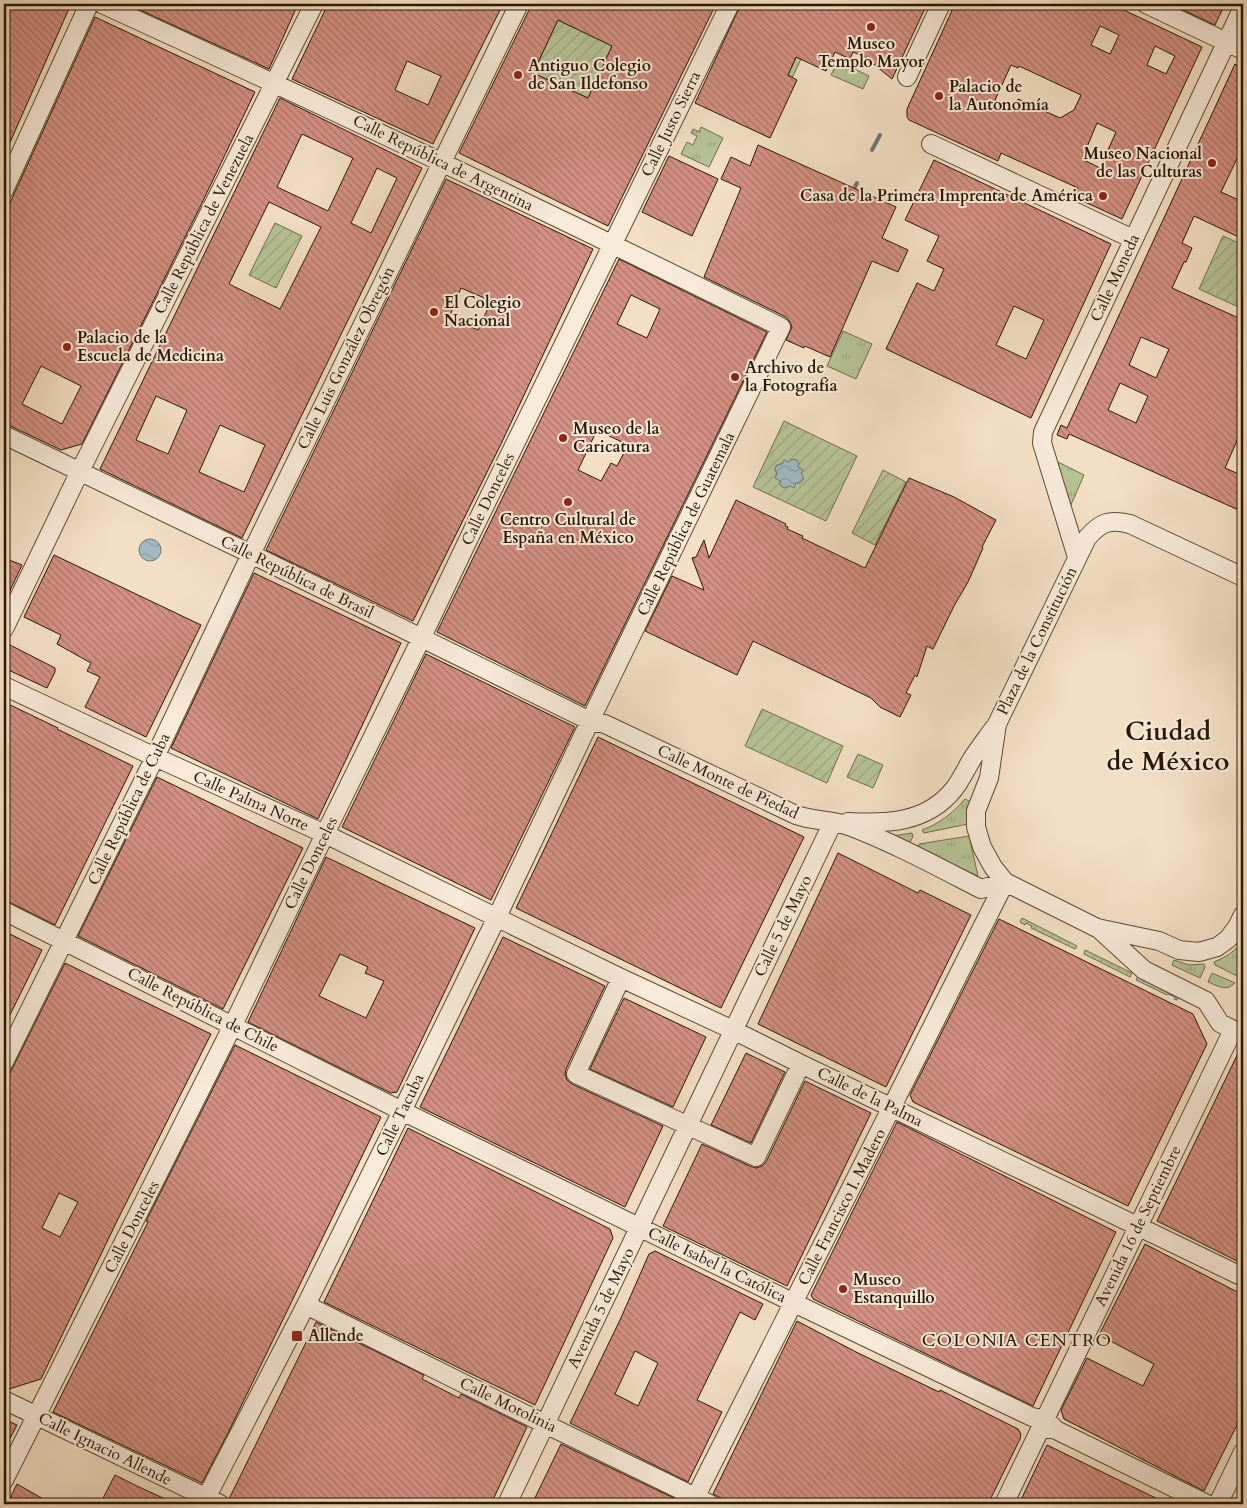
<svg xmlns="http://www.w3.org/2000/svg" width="1247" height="1508" viewBox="0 0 1247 1508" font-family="Cardo,serif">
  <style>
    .grass { fill: url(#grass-tufts); stroke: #706d4c }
    .garden { fill: url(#garden-furrows); stroke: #706d4c; fill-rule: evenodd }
    .water { fill: url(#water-waves); stroke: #717874 }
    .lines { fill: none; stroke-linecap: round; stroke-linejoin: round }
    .stream { stroke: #717874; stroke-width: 4 }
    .building { fill: url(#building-back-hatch); stroke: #291702; fill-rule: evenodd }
    .minor-casing { stroke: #5c4932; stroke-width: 20 }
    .minor { stroke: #f7ead9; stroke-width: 18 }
    .poi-dot { fill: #8f2418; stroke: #f7ead9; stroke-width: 2 }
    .labels { text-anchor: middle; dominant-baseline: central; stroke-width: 4; stroke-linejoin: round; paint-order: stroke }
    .poi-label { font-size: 16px; font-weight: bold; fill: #291702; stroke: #f7ead9; text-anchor: start }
    .street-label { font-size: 16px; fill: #291702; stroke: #f7ead9 }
    .neighbourhood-label { font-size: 18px; letter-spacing: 1px; fill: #291702; stroke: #f7ead9 }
    .town-label { font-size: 26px; font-weight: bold; fill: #291702; stroke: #f7ead9 }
  </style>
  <defs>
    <pattern id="grass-tufts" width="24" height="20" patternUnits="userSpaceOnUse" patternTransform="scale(1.25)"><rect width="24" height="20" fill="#b6c397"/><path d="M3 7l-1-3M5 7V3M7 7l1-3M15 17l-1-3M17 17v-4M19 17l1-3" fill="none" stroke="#9ca780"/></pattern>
    <pattern id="garden-furrows" width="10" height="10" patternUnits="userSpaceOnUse" patternTransform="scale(1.25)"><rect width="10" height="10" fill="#b6c397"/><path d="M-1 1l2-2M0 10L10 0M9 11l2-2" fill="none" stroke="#9ca780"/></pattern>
    <pattern id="water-waves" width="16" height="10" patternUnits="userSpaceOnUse" patternTransform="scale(1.25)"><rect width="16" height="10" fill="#a1b9c0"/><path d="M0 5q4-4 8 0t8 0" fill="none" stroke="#8b9ea3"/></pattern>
    <pattern id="building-back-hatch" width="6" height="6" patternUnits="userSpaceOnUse" patternTransform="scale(1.25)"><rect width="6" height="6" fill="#d49083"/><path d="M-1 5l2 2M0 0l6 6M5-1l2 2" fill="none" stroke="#ac7569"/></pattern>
  </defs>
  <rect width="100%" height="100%" fill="#f3dfc4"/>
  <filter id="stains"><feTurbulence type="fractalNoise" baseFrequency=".004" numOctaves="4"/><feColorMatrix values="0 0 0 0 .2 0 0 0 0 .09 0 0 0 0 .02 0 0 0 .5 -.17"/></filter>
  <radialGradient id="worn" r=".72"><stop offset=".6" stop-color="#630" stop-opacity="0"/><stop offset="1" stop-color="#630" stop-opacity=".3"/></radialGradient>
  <path class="grass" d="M805 38 810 40 792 78 788 75Z
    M838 61 869 76 863 89 831 75Z
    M701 127 723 138 709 167 681 154 687 142 693 145 697 136 691 133 693 129 699 132Z
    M843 331 872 344 856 379 827 366Z
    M1056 461 1084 475 1070 507Z
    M965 799 971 802 967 814 968 824 924 833 922 830C939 824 953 813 965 799Z
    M912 833 913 836 909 845 892 836Z
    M969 836 978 876 917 848 919 844Z
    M1243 940V966L1239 977 1215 965 1214 962C1226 957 1236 951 1243 940Z
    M1174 960 1189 965 1204 964 1205 967 1200 978 1172 965Z
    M1212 973 1235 983C1226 992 1218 986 1208 982Z"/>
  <path class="garden" d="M558 20 612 46 588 98 533 73Z
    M275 223 302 236 276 288 249 275Z
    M1223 236 1243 245V309L1199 289Z
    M784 421 857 456 826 521 753 487ZM788 462 803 477V480L789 486 777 474 775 469 777 465Z
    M883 470 906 482 875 545 852 533Z
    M762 709 843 746 827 783 745 746Z
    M858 754 883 765 873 788 847 777Z
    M1022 918 1077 946 1075 949 1031 928 1032 926 1026 923 1025 925 1020 922Z
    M1085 950 1132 973 1130 977 1084 954Z
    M1138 976 1179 996 1177 1000 1174 999 1175 997 1168 994 1167 995 1136 980Z"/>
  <path class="water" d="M792 459 797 460 799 464 798 467 803 470 801 473C804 476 804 480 800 483H796L794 488 790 486 784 488 780 485V481L775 478 777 474 775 469 777 465 782 464 784 460 788 462Z
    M139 550a11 11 0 1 1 22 0a11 11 0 1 1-22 0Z"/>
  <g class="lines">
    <path class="stream" d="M872 150 880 135
      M852 193 857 183"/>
  </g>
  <path class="building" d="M4 4H71L4 156Z
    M127 4H298L269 69Z
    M328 4H503L433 144 292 79ZM407 61 441 76 428 105 395 90Z
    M532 4H586L599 10 602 4H716L608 226 459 153ZM558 20 612 46 588 98 533 73Z
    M741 4H927L892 79 865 57 853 52 850 59 835 52 826 71 796 57 788 75 797 80 770 138 695 103Z
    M955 4H1111L1202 47 1122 219 1074 197 1078 188 1001 153 998 161 909 120 907 117V109ZM1100 26 1119 35 1110 54 1091 45ZM1155 46 1175 56 1166 74 1147 65ZM1011 65 1018 68 1019 66 1081 95 1074 110 1060 118 1018 99 1014 108 995 100ZM1097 123 1116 132 1100 168 1082 159Z
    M1170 4H1225L1215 25Z
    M95 17 255 92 200 207 82 444 61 450 4 423V216ZM41 366 81 386 62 424 22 404Z
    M1235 64 1243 68V146L1221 192 1243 202V239L1194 216 1182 243 1192 248 1186 262H1184L1172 288 1243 320V427L1225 468 1243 476V512L1069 434 1067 439 1057 435 1061 425 1067 428ZM1141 337 1169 349 1156 378 1129 365ZM1120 383 1148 396 1136 423 1108 410Z
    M280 98 422 168 242 538 100 469ZM302 134 353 158 328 211 277 187ZM377 168 397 178 371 233 351 223ZM269 202 321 227 280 309 229 284ZM156 396 187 410 168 454 136 440ZM220 425 265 445 244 492 199 472Z
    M758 145 896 207 882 238 908 250 898 272 872 261 830 357 805 346 804 348 786 340 792 327 790 322 786 317 704 277 741 188 721 179 731 157 750 166Z
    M669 156 718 179 692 236 642 212Z
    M934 160 1111 244 1031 418 886 349 917 283 934 291 944 269 927 261 939 236 905 220ZM1014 306 1044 320 1026 359 996 345Z
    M446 179 593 249 500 446 413 621 266 550ZM461 288 489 300 487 305 489 306 478 330 454 319 456 315 451 313Z
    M619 259 767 332 585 706 437 632ZM631 295 660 309 647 338 617 324ZM597 430 628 445 617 466 611 463 601 481 578 470Z
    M909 478 954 497 996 520 982 547 983 548 968 582 954 606 933 649 927 646 917 677 915 675 906 693 911 695 900 717 880 707 871 698 753 641 737 675 645 631 672 576 704 590 692 558 696 557 704 540 709 558 736 500 786 524 785 526 788 527 787 529 803 536 802 538 865 568Z
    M54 555 201 625 146 737 85 707 100 677 87 671 91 663 57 644 61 635 24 617Z
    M4 558 22 565 4 603Z
    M254 573 401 643 318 819 171 748Z
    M10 645 55 668V672L47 688 4 668V658Z
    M426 654 575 727 491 900 342 827Z
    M4 702 58 728 57 729 133 766 55 925 9 902 4 900Z
    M598 737 804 837 721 1008 516 908Z
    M157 777 303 848 223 1009 78 936Z
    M838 853 918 893 920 890 971 915 886 1087 758 1024Z
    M326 857 475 928 397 1092 391 1093 368 1082 248 1022ZM340 954 368 967 365 973 384 981 366 1018 319 996Z
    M999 919 1193 1014 1207 1044 1128 1206 913 1102 910 1095Z
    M4 931 42 950 4 1027Z
    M503 937 605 986 566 1069 565 1074 567 1080 572 1084 663 1126 625 1207 420 1107Z
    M65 963 211 1034 117 1221 41 1379 6 1390 4 1389V1085ZM59 1193 78 1202 60 1237 42 1228Z
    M624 998 706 1037 673 1107 590 1069Z
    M235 1045 381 1117 229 1431 202 1483 53 1412 148 1222 146 1221Z
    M1242 1045 1243 1046V1264L1157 1221Z
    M746 1053 785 1072 751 1143 711 1125Z
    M805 1081 871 1113 787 1286 663 1226 702 1144 752 1167 756 1168 762 1166 766 1162Z
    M897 1122 1116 1232 1033 1406 813 1299 811 1295Z
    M408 1128 610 1229 613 1238 535 1405 324 1302Z
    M1145 1244 1243 1295V1413L1204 1491 1064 1419 1061 1410 1087 1358 1143 1386 1154 1364 1099 1335Z
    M655 1251 763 1304 755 1320 740 1312 697 1400 722 1412 688 1482 570 1423 620 1320 649 1254ZM635 1351 658 1363 638 1406 615 1394Z
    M797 1321 856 1352 939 1392 940 1390 1018 1429 1021 1434 1020 1439 988 1504H733L713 1494Z
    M316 1322 424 1375 422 1379 459 1398 461 1394 527 1427 491 1504H239L229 1499Z
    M4 1419 17 1425 4 1450Z
    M561 1444 682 1502 681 1504H532Z
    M1047 1445 1094 1468 1168 1504H1019Z
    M115 1475 137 1486 176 1504H100Z
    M17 1484 52 1504H7Z"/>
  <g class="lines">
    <defs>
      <path id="minor" d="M102 4C330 108 556 216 781 327L590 721 497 917 402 1111 306 1305 203 1504
        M1146 4 1243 50
        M907 77 941 4
        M931 144 1133 239
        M4 190 89 4
        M4 435 251 554 590 721 605 724 796 815C813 821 832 820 849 826 894 843 938 867 981 889L1005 882
        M1077 557 1042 443 1043 432 1243 7
        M1243 577 1130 524C1109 519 1101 522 1087 538L997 724 989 778 976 811V827L982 847 993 867 1005 882 1097 928 1159 941 1179 950 1199 952 1217 947 1228 939 1237 927 1243 915
        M4 629 80 471 314 4
        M4 686 155 757 325 834 621 978 733 1030 801 1064 1243 1277
        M848 822C887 824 927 823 954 789 961 780 966 769 972 759 979 748 987 738 994 728
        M4 911 402 1111 794 1303 1032 1417C1042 1418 1049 1422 1056 1430
        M1098 928 1144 970 1206 1001 1220 1023 1243 1035
        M621 978 576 1074 756 1157 801 1064
        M4 1062 155 757 251 554 519 4
        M306 1305 545 1424 710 1504
        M4 1400 220 1504
        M1045 1428 1056 1430 1207 1504
        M4 1480 233 1025 325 834 421 639 469 538 730 4
        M507 1504 833 822
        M692 1504 1005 882
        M1004 1504 1233 1030
        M1218 1504 1243 1452"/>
    </defs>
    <use href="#minor" class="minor-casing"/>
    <use href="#minor" class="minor"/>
  </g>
  <g class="poi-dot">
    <circle cx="871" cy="27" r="5"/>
    <circle cx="518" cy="75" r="5"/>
    <circle cx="939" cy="96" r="5"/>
    <circle cx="1212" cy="163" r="5"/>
    <circle cx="1103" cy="196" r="5"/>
    <circle cx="434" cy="312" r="5"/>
    <circle cx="67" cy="347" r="5"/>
    <circle cx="735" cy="377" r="5"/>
    <circle cx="563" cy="438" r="5"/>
    <circle cx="568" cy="502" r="5"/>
    <circle cx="843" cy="1289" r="5"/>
    <rect x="291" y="1330" width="12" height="12" rx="2.5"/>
  </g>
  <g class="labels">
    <g class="poi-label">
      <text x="871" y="44" text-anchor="middle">Museo<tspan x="871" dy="18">Templo Mayor</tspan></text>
      <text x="528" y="66">Antiguo Colegio<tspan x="528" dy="18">de San Ildefonso</tspan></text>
      <text x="949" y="87">Palacio de<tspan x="949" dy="18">la Autonomía</tspan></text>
      <text x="1202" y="154" text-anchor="end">Museo Nacional<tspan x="1202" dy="18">de las Culturas</tspan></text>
      <text x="1093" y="196" text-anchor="end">Casa de la Primera Imprenta de América</text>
      <text x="444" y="303">El Colegio<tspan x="444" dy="18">Nacional</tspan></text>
      <text x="77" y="338">Palacio de la<tspan x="77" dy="18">Escuela de Medicina</tspan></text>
      <text x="745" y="368">Archivo de<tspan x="745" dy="18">la Fotografía</tspan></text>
      <text x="573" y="429">Museo de la<tspan x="573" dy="18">Caricatura</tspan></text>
      <text x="568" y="520" text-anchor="middle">Centro Cultural de<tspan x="568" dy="18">España en México</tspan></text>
      <text x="853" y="1280">Museo<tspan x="853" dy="18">Estanquillo</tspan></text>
      <text x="308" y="1336">Allende</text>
    </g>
    <g class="street-label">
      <text transform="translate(671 124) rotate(-64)">Calle Justo Sierra</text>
      <text transform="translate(443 163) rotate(26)">Calle República de Argentina</text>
      <text transform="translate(204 224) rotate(-63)">Calle República de Venezuela</text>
      <text transform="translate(1115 278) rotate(-65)">Calle Moneda</text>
      <text transform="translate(346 358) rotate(-64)">Calle Luis González Obregón</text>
      <text transform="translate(488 499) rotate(-64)">Calle Donceles</text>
      <text transform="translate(686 524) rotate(-64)">Calle República de Guatemala</text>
      <text transform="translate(297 577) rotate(26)">Calle República de Brasil</text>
      <text transform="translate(1037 641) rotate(-64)">Plaza de la Constitución</text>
      <text transform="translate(728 782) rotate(25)">Calle Monte de Piedad</text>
      <text transform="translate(251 801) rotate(24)">Calle Palma Norte</text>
      <text transform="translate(129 809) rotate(-64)">Calle República de Cuba</text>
      <text transform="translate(311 863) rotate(-64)">Calle Donceles</text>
      <text transform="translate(783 926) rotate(-64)">Calle 5 de Mayo</text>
      <text transform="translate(203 1010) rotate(27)">Calle República de Chile</text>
      <text transform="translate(870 1097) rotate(26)">Calle de la Palma</text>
      <text transform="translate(400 1115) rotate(-64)">Calle Tacuba</text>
      <text transform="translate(842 1207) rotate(-63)">Calle Francisco I. Madero</text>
      <text transform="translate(1138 1226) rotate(-64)">Avenida 16 de Septiembre</text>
      <text transform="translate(132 1227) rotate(-63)">Calle Donceles</text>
      <text transform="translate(717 1265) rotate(26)">Calle Isabel la Católica</text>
      <text transform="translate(601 1308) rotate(-64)">Avenida 5 de Mayo</text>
      <text transform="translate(508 1405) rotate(26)">Calle Motolinia</text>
      <text transform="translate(105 1449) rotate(26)">Calle Ignacio Allende</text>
    </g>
    <g class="neighbourhood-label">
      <text x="1017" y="1340">COLONIA CENTRO</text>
    </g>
    <g class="town-label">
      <text x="1168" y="731">Ciudad<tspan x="1168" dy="30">de México</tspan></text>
    </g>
  </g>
  <rect width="1247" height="1508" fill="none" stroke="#f3dfc4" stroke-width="20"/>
  <rect x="5" y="5" width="1237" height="1498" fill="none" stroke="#291702" stroke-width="2.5"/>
  <rect x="10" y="10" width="1227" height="1488" fill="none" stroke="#291702"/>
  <rect width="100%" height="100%" filter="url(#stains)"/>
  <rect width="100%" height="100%" fill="url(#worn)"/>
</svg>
